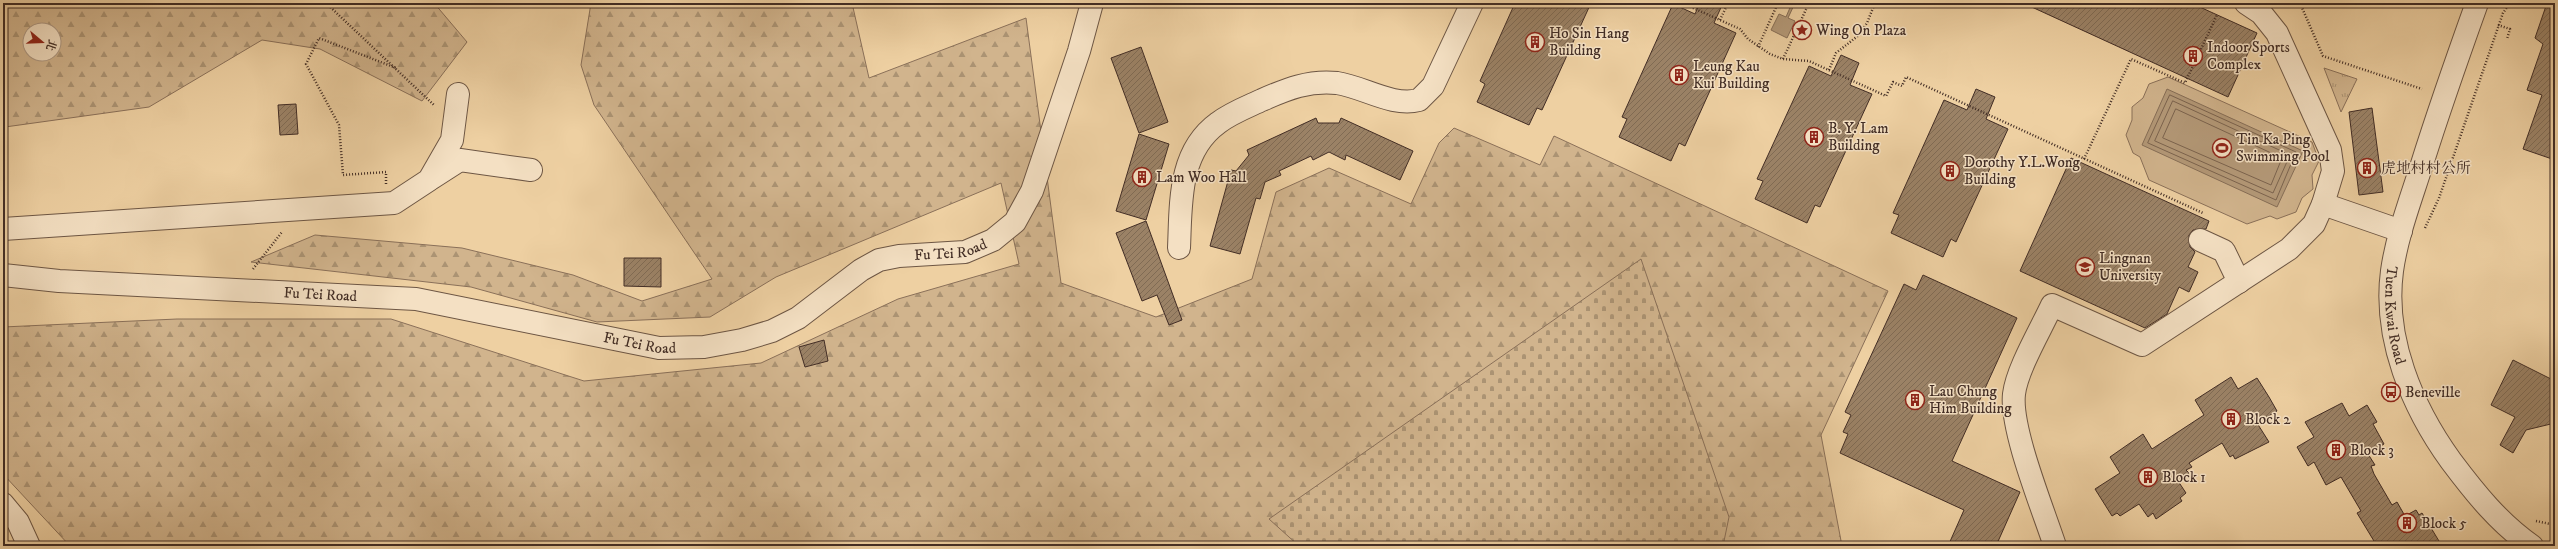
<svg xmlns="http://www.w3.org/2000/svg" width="2558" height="549" viewBox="0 0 2558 549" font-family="'IM FELL DW Pica','Noto Serif TC',serif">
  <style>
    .forest { fill: url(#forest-firs); stroke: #8a7059; fill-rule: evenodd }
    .cemetery { fill: url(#cemetery-stones); stroke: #8a7059 }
    .park { fill: url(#park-tufts); stroke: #8a7059 }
    .pitch { fill: #d1b48d; stroke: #8a7059 }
    .water { fill: #b49978; stroke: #866e57 }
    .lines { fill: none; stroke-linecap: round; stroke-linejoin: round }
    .shore { stroke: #7b634e; stroke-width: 1 }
    .building { fill: url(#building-hatch); stroke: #422d25 }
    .minor-casing { stroke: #6d5644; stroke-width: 24 }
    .path { stroke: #422d25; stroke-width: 2.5; stroke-dasharray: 1 2; stroke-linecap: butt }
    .minor { stroke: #f4e0c3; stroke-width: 22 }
    .labels { text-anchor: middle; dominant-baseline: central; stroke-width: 3; stroke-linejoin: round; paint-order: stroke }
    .poi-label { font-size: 15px; fill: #422d25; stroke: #f4e0c3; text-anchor: start }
    .street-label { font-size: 15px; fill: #422d25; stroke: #f4e0c3 }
  </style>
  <defs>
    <pattern id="forest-firs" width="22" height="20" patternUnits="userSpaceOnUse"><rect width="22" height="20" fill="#d1b48d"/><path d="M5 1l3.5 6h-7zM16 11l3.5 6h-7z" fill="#ab9373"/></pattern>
    <pattern id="cemetery-stones" width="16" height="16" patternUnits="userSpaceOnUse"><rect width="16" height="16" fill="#d1b48d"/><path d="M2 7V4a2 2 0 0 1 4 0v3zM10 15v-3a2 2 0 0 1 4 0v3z" fill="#ab9373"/></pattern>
    <pattern id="park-tufts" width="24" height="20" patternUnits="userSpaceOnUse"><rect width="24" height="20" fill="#d1b48d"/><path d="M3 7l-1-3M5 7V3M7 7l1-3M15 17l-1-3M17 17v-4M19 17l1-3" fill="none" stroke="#ab9373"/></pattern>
    <pattern id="building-hatch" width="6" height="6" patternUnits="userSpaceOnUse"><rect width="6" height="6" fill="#9b8266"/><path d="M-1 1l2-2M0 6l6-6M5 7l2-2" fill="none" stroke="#806b54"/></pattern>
  </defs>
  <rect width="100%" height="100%" fill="#eed0a2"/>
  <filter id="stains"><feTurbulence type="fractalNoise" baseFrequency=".005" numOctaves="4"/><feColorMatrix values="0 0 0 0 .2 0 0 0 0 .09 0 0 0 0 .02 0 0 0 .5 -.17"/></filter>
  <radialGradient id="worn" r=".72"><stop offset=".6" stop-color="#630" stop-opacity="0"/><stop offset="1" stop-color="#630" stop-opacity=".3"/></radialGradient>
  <path class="forest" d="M3 3H434L467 42 422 101 320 49 262 40 149 107 5 127ZM30 30H54V54H30Z
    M591 3H852L869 78 1026 18 1061 283 1156 317 1252 279 1276 192 1329 168 1411 204 1439 143 1454 128 1540 165 1554 136 1888 291 1821 435 1842 546H70L3 474V327L177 319H391L584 381 761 363 898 299 1019 264 1001 183 776 277 710 317 597 322 471 287 251 262 315 235 462 248 573 275 642 301 712 279 594 105 581 65Z"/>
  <path class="cemetery" d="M1641 259 1729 517 1723 546H1299L1269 519Z"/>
  <path class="park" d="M2324 68 2357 79 2341 112Z"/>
  <path class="pitch" d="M2168 77 2312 142 2319 161 2312 175 2313 189 2302 198 2296 212 2277 219 2270 216 2247 224 2149 180 2140 157 2133 153 2126 135 2132 120V107L2143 98 2149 84Z"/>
  <path class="water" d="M1792 3H1795L1788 18 1795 21 1787 38 1771 30 1779 14 1786 17Z
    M2167 89 2303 151 2277 207 2142 145Z"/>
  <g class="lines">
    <path class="shore" d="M2170 95 2296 152 2276 200 2148 143Z
      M2173 101 2290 155 2273 193 2155 141Z
      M2176 109 2282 158 2271 185 2163 138Z"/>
  </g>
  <path class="building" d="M1515 3H1591L1542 110 1537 108 1529 125 1477 102 1485 84 1480 81Z
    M1700 3H1723L1714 23 1736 33 1685 146 1679 143 1671 161 1619 137 1627 119 1622 117 1673 4 1695 14Z
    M2023 3H2191L2257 33 2228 97Z
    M2547 3H2555V160L2523 149 2542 95 2527 90 2543 44 2535 38Z
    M1141 47 1168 122 1139 133 1111 58Z
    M1841 55 1859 63 1850 85 1872 94 1820 207 1815 205 1807 223 1755 199 1763 181 1757 179 1809 66 1831 76Z
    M1976 89 1995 97 1986 119 2008 129 1956 242 1951 239 1943 257 1891 233 1899 215 1893 213 1944 100 1967 110Z
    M296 104 298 134 280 135 278 105Z
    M2372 108 2383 192 2359 195 2349 112Z
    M1316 118 1318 123H1339L1341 118 1413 151 1400 180 1346 155 1345 160 1329 152 1313 160 1311 156 1279 171 1281 175 1265 182 1260 199 1256 198 1240 254 1210 246 1231 170 1236 171 1249 155 1247 150Z
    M1139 134 1169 144 1146 220 1116 211Z
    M2071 158 2209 221 2206 229 2193 230 2189 235 2190 247 2195 252 2188 267 2198 272 2189 292 2179 287 2167 314 2145 328 2020 271Z
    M1146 221 1182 320 1169 325 1157 295 1142 301 1116 233Z
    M624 258H661V287L624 286Z
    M1923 275 2017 318 1952 461 2020 492 1996 546H1948L1964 510 1840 453 1848 434 1843 432 1851 415 1845 412 1904 284 1916 290Z
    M824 340 828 361 805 367 799 347Z
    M2513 360 2555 381V423L2526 430 2513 453 2500 445 2515 417 2491 405Z
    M2231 377 2238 389 2257 378 2269 397 2277 411 2257 423 2269 442 2235 459 2233 455 2230 457 2222 443 2189 463 2192 467 2186 470 2189 473 2178 481 2186 493 2180 498 2182 501 2156 519 2153 513 2148 517 2139 504 2120 516 2117 513 2112 516 2095 489 2120 473 2110 457 2143 434 2152 449 2204 415 2195 400Z
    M2342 403 2349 416 2367 405 2377 422 2373 424 2384 444 2368 454 2375 465 2371 466 2374 474 2392 505 2397 502 2405 516 2416 510 2419 515 2422 513 2442 546H2377L2357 513 2361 511 2341 477 2326 485 2314 462 2308 466 2297 447 2314 437 2305 422Z"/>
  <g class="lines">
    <defs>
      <g id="minor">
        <path d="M2246 3 2261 13 2277 33 2330 150 2333 171 2323 204 2401 231"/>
        <path id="s1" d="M2477 3C2458 56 2439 110 2422 164 2411 199 2397 235 2392 271 2383 338 2412 407 2451 461 2475 493 2499 523 2532 546"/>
        <path d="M432 178 460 160 531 170"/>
        <path d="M3 229 394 203 429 180 452 140 458 94"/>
        <path d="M2200 240 2224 251 2239 282"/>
        <path d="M1179 248C1181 203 1178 152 1218 123 1231 113 1247 107 1262 100 1287 89 1309 80 1337 83 1364 87 1392 107 1419 100L1433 86 1472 3"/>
        <path id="s2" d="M3 275 59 281 416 299 659 348 704 347 742 340 772 331 798 318 861 270 879 260 899 256 965 252 993 240 1015 222 1032 191 1079 51 1092 3"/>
        <path d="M3 504 18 522 29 546"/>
        <path d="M2055 546C2043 509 2010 429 2014 394 2017 369 2041 329 2052 305L2142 345 2289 249 2314 224 2323 204"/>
      </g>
    </defs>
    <use href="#minor" class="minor-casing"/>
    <path class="path" d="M326 3 435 106
      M1682 3 1740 29 1748 39 1770 54 1783 59 1809 61 1886 96 1893 82 1902 86 1906 77 2203 213
      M2300 3 2323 56 2422 89
      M1720 20 1728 3
      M2498 25 2510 29 2507 39
      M1758 47 1778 3
      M1783 59 1809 3
      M1829 70 1836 53 1859 35 1867 23 1875 3
      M2084 159 2131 59 2185 83 2217 15
      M386 184V172L343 175 339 125 306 64 319 38 396 68
      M2425 228 2439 198 2503 13 2510 3
      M253 269 282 232
      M2536 521 2555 525"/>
    <use href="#minor" class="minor"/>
  </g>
  <defs>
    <symbol id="sight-ring" viewBox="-11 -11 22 22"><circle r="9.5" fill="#f4e0c3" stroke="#8f2418" stroke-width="1.5"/><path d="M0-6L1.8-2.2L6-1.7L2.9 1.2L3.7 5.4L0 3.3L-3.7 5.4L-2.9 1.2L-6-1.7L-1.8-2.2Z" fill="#8f2418"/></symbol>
    <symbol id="building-ring" viewBox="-11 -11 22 22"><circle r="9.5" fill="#f4e0c3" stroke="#8f2418" stroke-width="1.5"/><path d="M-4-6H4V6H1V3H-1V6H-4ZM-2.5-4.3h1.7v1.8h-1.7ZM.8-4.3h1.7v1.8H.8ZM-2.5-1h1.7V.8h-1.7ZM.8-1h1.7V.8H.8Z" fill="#8f2418"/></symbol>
    <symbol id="stadium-ring" viewBox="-11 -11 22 22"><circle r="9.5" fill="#f4e0c3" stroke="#8f2418" stroke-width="1.5"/><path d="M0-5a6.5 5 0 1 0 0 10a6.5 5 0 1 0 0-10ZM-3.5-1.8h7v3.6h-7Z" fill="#8f2418"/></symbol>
    <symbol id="university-ring" viewBox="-11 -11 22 22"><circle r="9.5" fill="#f4e0c3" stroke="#8f2418" stroke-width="1.5"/><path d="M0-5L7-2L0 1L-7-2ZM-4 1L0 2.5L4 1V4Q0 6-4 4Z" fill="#8f2418"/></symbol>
    <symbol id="bus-ring" viewBox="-11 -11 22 22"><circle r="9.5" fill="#f4e0c3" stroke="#8f2418" stroke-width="1.5"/><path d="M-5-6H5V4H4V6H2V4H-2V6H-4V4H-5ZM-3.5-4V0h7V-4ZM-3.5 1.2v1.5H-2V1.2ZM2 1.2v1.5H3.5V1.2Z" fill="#8f2418"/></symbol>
  </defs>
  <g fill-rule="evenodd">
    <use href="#sight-ring" x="1791" y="19" width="22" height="22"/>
    <use href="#building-ring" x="1524" y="31" width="22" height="22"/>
    <use href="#building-ring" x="2182" y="45" width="22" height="22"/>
    <use href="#building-ring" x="1668" y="64" width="22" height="22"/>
    <use href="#building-ring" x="1803" y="126" width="22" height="22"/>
    <use href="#stadium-ring" x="2211" y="137" width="22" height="22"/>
    <use href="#building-ring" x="2356" y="157" width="22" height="22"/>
    <use href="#building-ring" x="1939" y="160" width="22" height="22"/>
    <use href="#building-ring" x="1131" y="166" width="22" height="22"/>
    <use href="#university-ring" x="2074" y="256" width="22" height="22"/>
    <use href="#bus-ring" x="2380" y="381" width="22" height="22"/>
    <use href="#building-ring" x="1904" y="389" width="22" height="22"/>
    <use href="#building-ring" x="2220" y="408" width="22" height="22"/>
    <use href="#building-ring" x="2325" y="439" width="22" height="22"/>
    <use href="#building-ring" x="2137" y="466" width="22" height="22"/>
    <use href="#building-ring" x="2396" y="512" width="22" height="22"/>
  </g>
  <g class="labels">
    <g class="poi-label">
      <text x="1816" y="30">Wing On Plaza</text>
      <text x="1549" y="33">Ho Sin Hang<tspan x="1549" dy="17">Building</tspan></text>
      <text x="2207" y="47">Indoor Sports<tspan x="2207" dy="17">Complex</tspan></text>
      <text x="1693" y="66">Leung Kau<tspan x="1693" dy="17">Kui Building</tspan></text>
      <text x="1828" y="128">B. Y. Lam<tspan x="1828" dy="17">Building</tspan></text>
      <text x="2236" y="139">Tin Ka Ping<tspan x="2236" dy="17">Swimming Pool</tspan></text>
      <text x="1964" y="162">Dorothy Y.L.Wong<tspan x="1964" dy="17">Building</tspan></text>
      <text x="2381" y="168">虎地村村公所</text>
      <text x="1156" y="177">Lam Woo Hall</text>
      <text x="2099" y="258">Lingnan<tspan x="2099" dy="17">University</tspan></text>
      <text x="1929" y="391">Lau Chung<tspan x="1929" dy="17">Him Building</tspan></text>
      <text x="2405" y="392">Beneville</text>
      <text x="2245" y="419">Block 2</text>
      <text x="2350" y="450">Block 3</text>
      <text x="2162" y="477">Block 1</text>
      <text x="2421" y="523">Block 5</text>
    </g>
    <g class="street-label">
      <text stroke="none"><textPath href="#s2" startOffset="978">Fu Tei Road</textPath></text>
      <text stroke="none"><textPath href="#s2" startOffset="318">Fu Tei Road</textPath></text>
      <text stroke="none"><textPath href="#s1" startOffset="326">Tuen Kwai Road</textPath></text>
      <text stroke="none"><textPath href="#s2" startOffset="642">Fu Tei Road</textPath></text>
    </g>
  </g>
  <rect width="2558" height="549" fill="none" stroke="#eed0a2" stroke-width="16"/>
  <rect x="4" y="4" width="2550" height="541" fill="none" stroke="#422d25" stroke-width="2"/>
  <rect x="8" y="8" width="2542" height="533" fill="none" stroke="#422d25"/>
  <g transform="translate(42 42) rotate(109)"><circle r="19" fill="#f4e0c3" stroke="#ad9884"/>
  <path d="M0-3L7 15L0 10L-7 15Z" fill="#8f2418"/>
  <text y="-6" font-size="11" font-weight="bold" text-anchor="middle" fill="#422d25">北</text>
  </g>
  <rect width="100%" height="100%" filter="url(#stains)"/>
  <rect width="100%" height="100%" fill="url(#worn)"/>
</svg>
